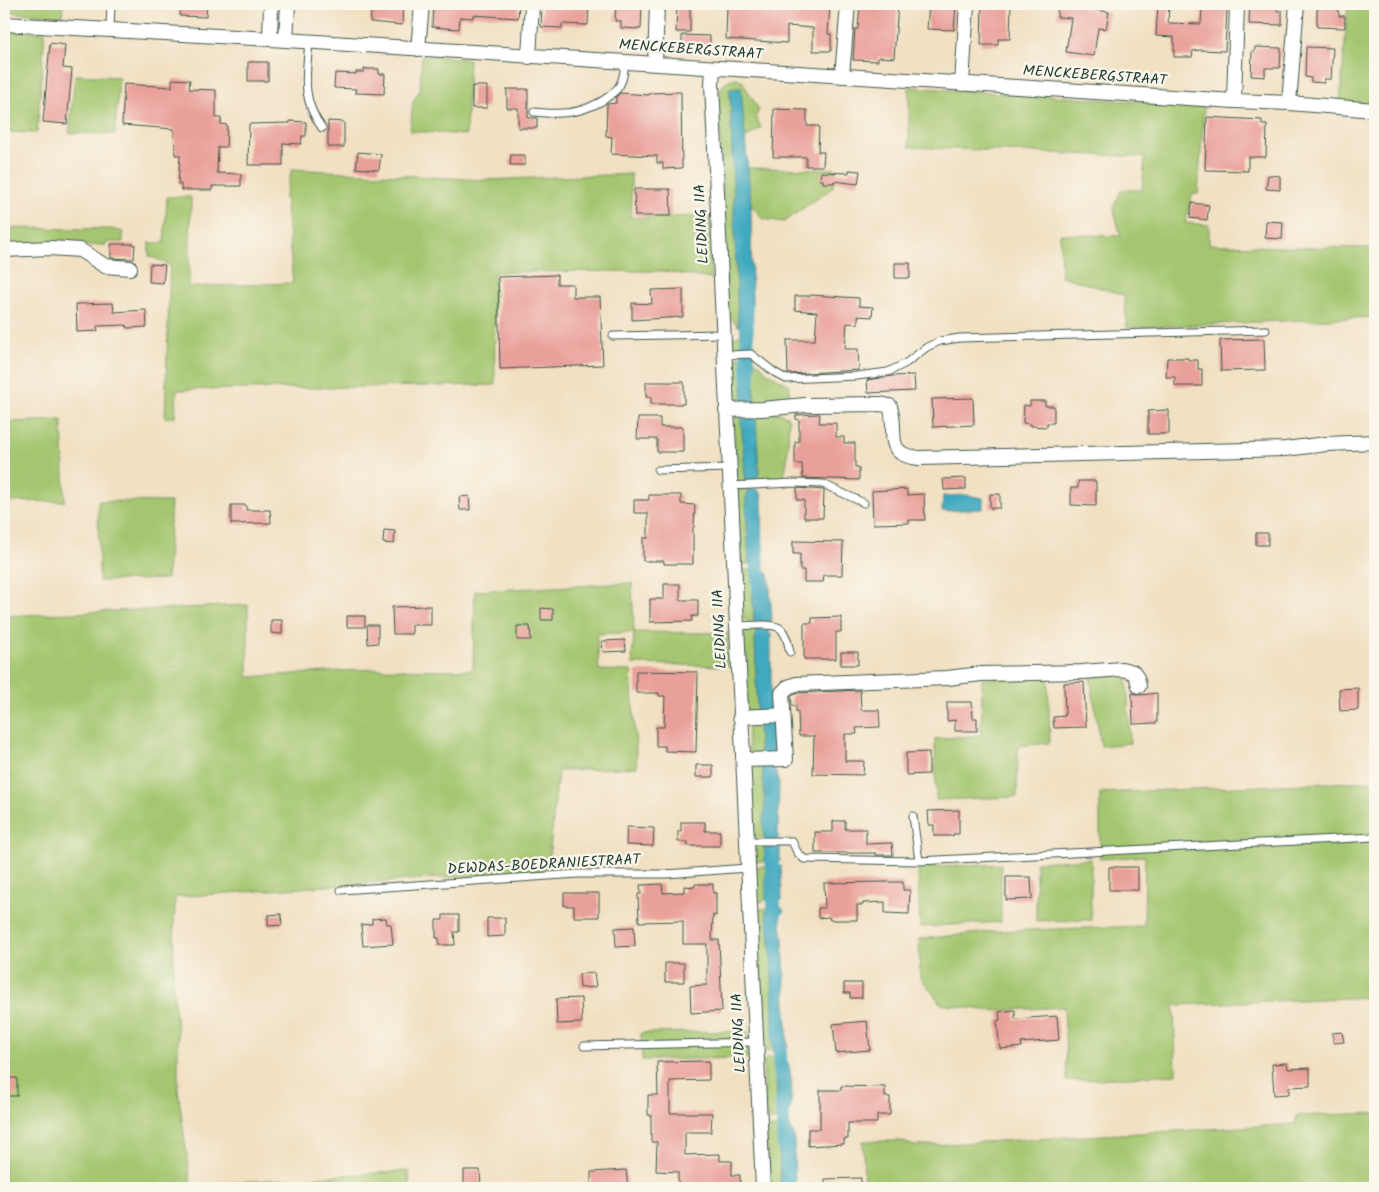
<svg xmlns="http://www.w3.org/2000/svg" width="1379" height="1192" viewBox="0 0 1379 1192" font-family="Kalam,sans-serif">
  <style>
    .green { fill: #a4c66f; stroke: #628252 }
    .water { fill: #3fa9bf; stroke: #2f737a }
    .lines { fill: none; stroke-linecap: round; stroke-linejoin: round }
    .canal { stroke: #3fa9bf; stroke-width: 14 }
    .building { fill: #e9a09a }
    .lane-casing { stroke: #3e5549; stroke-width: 9 }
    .street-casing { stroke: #3e5549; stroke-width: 16 }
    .lane { stroke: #fff; stroke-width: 7 }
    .street { stroke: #fff; stroke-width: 14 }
    .labels { text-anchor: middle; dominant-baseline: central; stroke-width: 4.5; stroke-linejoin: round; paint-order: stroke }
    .street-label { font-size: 15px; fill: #1f3d34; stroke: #fbf7ec }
  </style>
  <rect width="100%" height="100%" fill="#fbf7ec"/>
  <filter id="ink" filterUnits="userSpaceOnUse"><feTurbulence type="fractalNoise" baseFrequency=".02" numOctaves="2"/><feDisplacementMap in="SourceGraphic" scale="10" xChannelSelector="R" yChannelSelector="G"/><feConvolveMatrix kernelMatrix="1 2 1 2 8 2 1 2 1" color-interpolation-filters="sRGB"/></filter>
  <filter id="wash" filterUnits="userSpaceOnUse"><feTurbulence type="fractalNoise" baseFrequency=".0096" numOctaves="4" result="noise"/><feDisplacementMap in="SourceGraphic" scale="20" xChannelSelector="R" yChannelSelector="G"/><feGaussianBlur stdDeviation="1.12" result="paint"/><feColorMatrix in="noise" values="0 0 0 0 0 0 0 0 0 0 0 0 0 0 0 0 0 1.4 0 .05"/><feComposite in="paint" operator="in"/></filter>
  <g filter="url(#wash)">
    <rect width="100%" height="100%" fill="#f1e0c2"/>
    <path class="green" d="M4 4H63L62 16 4 12Z
      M1348 4H1375V42L1371 106 1340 103Z
      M4 29 45 32 37 133 4 132Z
      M422 55 469 59 466 135 410 131 413 101 420 90Z
      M75 75 119 77 115 134 69 133Z
      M737 78 742 81 759 110 756 116 761 128 745 139 741 89H730L738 326 727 314 719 93C723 83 727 79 737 78Z
      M909 87 1204 106 1198 194H1192L1185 223 1209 225V244L1274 247 1375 248V317L1127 328 1124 295 1061 276 1060 234 1121 236 1113 208 1121 190H1142L1145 157 909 147Z
      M747 168 836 169V179L832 188 784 222 763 219 751 205Z
      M292 169 485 180 631 174V218L709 216 711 279 663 271 494 272 495 385 177 390 175 417H165L170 265 149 256V243H164L167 197H191L189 287 293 283 285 195Z
      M4 228 111 229 123 232V242H108L106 245 4 246Z
      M741 334V350L735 351 730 346 729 340Z
      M742 357 758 362 768 373 790 385 788 402 755 406 753 363 742 364 743 407 733 406 731 362 736 358Z
      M745 413 744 473 746 482 738 483 736 480 734 419 739 414Z
      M779 413 787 416 789 421 787 462 783 481 756 482 754 414Z
      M62 420 65 501 4 502V422Z
      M740 489H749L746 498 749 564H741L740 562 737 491Z
      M98 501 171 502 167 579 99 581Z
      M744 570H752L754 622 746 621 743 618 741 574Z
      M632 583 634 632 728 633V666L632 664 634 632 597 634 599 670 631 671 637 767 558 771 548 870 175 897 173 989 178 1037V1090L191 1185 409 1171 410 1188H4V616L248 605V677L372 669 473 670 475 591Z
      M757 629 755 636 757 708 759 713 749 712 746 707 744 633 748 630Z
      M1121 672 1127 677 1130 743 1101 746 1090 676Z
      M1048 676 1050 743 1018 746 1017 797 936 800 935 739 981 735 982 678Z
      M754 720H761L758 726 760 756 749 755C749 744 743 727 754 720Z
      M762 763 765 807 763 822 764 838 754 837 751 834 750 769 752 764Z
      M1375 781V997L1174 1005 1176 1074 1067 1081 1064 1007 992 1011 941 1004 920 977 919 939 999 931 1144 926 1145 856 1100 859V793Z
      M757 845H764L765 862 756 861 754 857V847Z
      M1091 859V920L1036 921V862Z
      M1001 864V922L920 927 918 868Z
      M766 866V900L760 902 756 901 753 867Z
      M769 908 766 912C773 947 772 984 773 1020 774 1029 770 1042 774 1050H765L762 1048 756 912 758 909Z
      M748 1031 749 1058 642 1060 641 1033Z
      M775 1057 773 1065 777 1088V1119L770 1120 766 1116 763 1062 767 1058Z
      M1375 1113V1188H864L863 1141H901L914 1146 1295 1124 1296 1116Z
      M771 1128H780L778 1135 781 1188H769L766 1132Z"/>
    <path class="water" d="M741 88 751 205 752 304 750 326H738L730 89Z
      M742 363H753L755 406 743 407Z
      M745 413 754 414 756 418 759 472 756 482H746L741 420Z
      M749 489H757L762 495 763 564H749L746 498Z
      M966 495 983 498V509L942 511 943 496Z
      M752 570H765L769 574 772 620 768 622H754Z
      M757 629 768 630 771 635V709L759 713 757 708 755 636Z
      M770 719 774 723 776 748 773 756H760L758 726 761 720Z
      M762 763H773L779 783 778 839 764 838 763 822 765 807Z
      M764 845H779L780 848V861L765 862Z
      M766 866H781L782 900H766Z
      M781 907 784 911 780 916 783 939 788 1047 784 1050H774C770 1042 774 1029 773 1020 772 984 773 947 766 912L769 908Z
      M775 1057H785C794 1074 793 1100 788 1119H777V1088L773 1065Z
      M790 1127 794 1135 795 1188H781L778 1135 780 1128Z"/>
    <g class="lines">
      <path class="canal" d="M746 308 749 381
        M757 545 759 589
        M771 842 775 926
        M779 1032 781 1076
        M782 1102 784 1146"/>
    </g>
    <g id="blocks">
      <path class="building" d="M180 4H207L206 17 180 16Z
        M372 4H403L402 25 370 22Z
        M433 4H519L518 18 473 15V18L460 17 459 29 432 27Z
        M542 4H589L588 25 562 24V28L541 27Z
        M616 4H642L641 29 621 28V21H615Z
        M677 4H690V32H676Z
        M727 4H830L828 34H831V51H813V28L787 26V43L726 39Z
        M860 4H898L894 58 878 57V61L853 60 855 29H858Z
        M929 4H956L954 30 927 29Z
        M986 4H1011L1010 39H998V45H981L982 5H986Z
        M1058 4H1081V8L1109 12 1106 29 1098 28 1094 56 1066 52 1071 18 1057 17Z
        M1158 4H1169L1168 23 1201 24 1202 9 1227 10 1225 51 1200 50 1193 51 1192 57H1174V37L1156 36Z
        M1250 4H1278L1277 11H1282V25L1249 24Z
        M1320 4H1338L1339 16H1345V28L1317 27V9H1319Z
        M682 35 710 36V48L693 49V51H682Z
        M50 43 65 45 63 68 72 69 67 124 43 122Z
        M1255 47 1281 48 1280 68H1265V77L1251 76 1252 51H1255Z
        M1306 47 1333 48 1331 79H1324V83L1311 82V78L1305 77Z
        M248 62H268V81H248Z
        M364 69H379V74H385L384 94 355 93 356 89 334 88 335 73 356 74V72H364Z
        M172 79 190 80 189 89 216 90V118H221V124L227 125 226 147H218L217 173 241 174V186H212V190H181V184H178L180 155H175L174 129 122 125 124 84 172 87Z
        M472 86H487V108H472Z
        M507 89H528V118H537V128H518V108H507Z
        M681 92 682 168 663 169V163H657V156L611 154 612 137 606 136 607 104 616 103V97L620 93 649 95V93Z
        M774 109 807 110V126H819L818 152H824L823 166H806V157H773Z
        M1207 117 1262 120V125H1267L1266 157H1248V171L1205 170Z
        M290 121 306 122V136H302L301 144 283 143V165H248L249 124 290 123Z
        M328 121 344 122V147H328Z
        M358 152 381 154 379 170 356 168Z
        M511 155H525V165H510Z
        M849 170 860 171 858 184 834 181V183H823V180H820L821 172 849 173Z
        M1268 175 1280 176V190L1266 189Z
        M634 189H670L671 216H635Z
        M1192 203 1209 205 1207 220 1190 218Z
        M1266 221 1283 222 1282 239 1265 238Z
        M111 244H135L134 259 111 258Z
        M895 263H910V278H895Z
        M150 264 165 265 163 283 149 282Z
        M557 275V284H573V297H600L603 365 500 369 498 277Z
        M683 289V317L632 320V303L652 304 651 290Z
        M811 295 859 298V306L873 307 872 317 858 316V324L847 323 845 349H858L859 370 788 374 787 340H815L817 312 795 310V296H811Z
        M113 303 114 312 146 310 147 327 127 328 126 325 97 326 98 331 77 332 76 304Z
        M1264 339 1265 370 1221 371 1220 340Z
        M1167 358H1188V360H1198V369H1202V386H1175V377H1166Z
        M914 375 915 391 868 393 867 380 892 376Z
        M646 382H684V404H651V397H646Z
        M973 398 974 425 933 427 932 399Z
        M1030 401H1045V406H1054V423H1047V427L1031 426V424L1023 423 1024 405 1030 406Z
        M1169 410V434H1148V411Z
        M820 414 819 423H836V437H844V443H855V467H859V480L803 478 802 464H795V442H799V420L796 419V415Z
        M638 418H660V427H683V452H657V439H637Z
        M966 478V489L944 490 943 479Z
        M1078 481H1096V506L1071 505V488H1078Z
        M797 488 824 490 823 518H804V500H797Z
        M907 489V495L924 494 925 520H909V523L873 524 872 491Z
        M990 494H1000V508H990Z
        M649 495H681V504L695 505 694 527H693V564H664V561H643V538H648V513H634V500H649Z
        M469 496 470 510H460L459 497Z
        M231 505H246V510H270L271 523 231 524Z
        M384 530 395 531 394 544 383 543Z
        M1256 533H1268V545H1256Z
        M793 541 843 542 842 575H824L823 582H804V570H800V554H793Z
        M664 584H680V600H698V616H692V621L650 622V599H664Z
        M431 606V625H412V634H393L392 607Z
        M541 608 553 609V620H541Z
        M347 616H365V627H347Z
        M841 617V632H836V659H804V623H812V618Z
        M271 620H282V634L271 633Z
        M367 625H378V643L368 644Z
        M517 626H530L531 640H517Z
        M625 640 626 651 603 652 602 641Z
        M841 652H858V665H841Z
        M636 671 698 672 696 752 665 751V746H656V727H664L665 696H659V693H636Z
        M1084 682 1086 727 1054 728 1053 717 1065 716 1064 683Z
        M1358 688V710L1340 711 1339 689Z
        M860 690 861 710H879L880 727 856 728 857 734H845V761H864L863 775 813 774 814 736H799L798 712H796V706H792L791 696 798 693Z
        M1132 693 1141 695 1157 693V723L1133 724Z
        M947 702H972L973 718H977V731H955V720L947 721Z
        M929 752V774L906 775V753Z
        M696 765H713V777H696Z
        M959 810V834H953V836H934V825H929L928 811Z
        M833 821H845V829H866V844L892 843 893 855H876V853H815V832H833Z
        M681 822H705V831H720V846H688V842H678V831H681Z
        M627 827 654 828 653 846 626 845Z
        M1109 867H1138V890H1109Z
        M1006 877H1031L1032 899 1006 900Z
        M884 882H903V890H910L909 914 885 913V902L863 903V905H857V920H830L829 917 818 918V908H825L824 883Z
        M662 884 663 893 684 892V886L695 887V884H713V893H716V916L713 915 712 940H719L722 1011 691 1013 690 986 707 985V944H683V921L639 922 638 894H641L640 885Z
        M564 893H599V917H574V906H564Z
        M281 914 282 925 268 926V915Z
        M443 915H459V932H454L455 945H439V938H436V920H443Z
        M386 918 387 924H391L393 944 363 946 361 925 372 924V919Z
        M487 918H505V936L487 937Z
        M634 927 635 946 616 947 615 928Z
        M665 963H684V982H665Z
        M594 973 596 987 580 988 579 974Z
        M844 983H862V998H850V993H844Z
        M581 998 582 1023 557 1024 556 999Z
        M1015 1010V1019L1057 1016 1059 1040 1021 1043 1022 1047 1000 1049 997 1021 1000 1020 999 1012Z
        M867 1021 870 1050 836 1053 833 1024Z
        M1342 1032 1344 1042 1334 1043 1332 1033Z
        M709 1061V1080L670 1081V1113H712L711 1132H685V1155L720 1154V1161H732V1175H740V1188H678V1172L656 1171 657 1142H651V1115H648V1095H658L657 1062Z
        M1287 1063 1288 1069 1310 1068V1086L1289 1087V1094L1274 1095 1272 1064Z
        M4 1078H17V1096H4Z
        M841 1086 885 1087V1097H890V1115H877V1123H848V1139H844V1144L808 1146V1129H820V1090H841Z
        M464 1170H480L481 1188H464Z
        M626 1170 628 1188H591V1172Z
        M861 1178V1188H825V1179Z"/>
    </g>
  </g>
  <g filter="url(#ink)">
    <use href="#blocks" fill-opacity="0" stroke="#3e5549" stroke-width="1"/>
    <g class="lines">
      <defs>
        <path id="lane" d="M110 29 111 4
          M309 42C306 76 301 99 322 128
          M534 112C543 113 552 114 561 113 579 113 602 104 615 91 623 84 624 72 625 62
          M613 336 723 334
          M724 355 751 354 774 372 786 379 857 376 888 372 906 363 927 347 940 341 960 338 1266 330
          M658 470 729 468
          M730 486 794 483 823 484 864 503
          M737 626C747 626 774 622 781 629 787 635 788 644 790 652
          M913 816 919 861
          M746 841H792L797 852 804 859 919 861 1375 837
          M341 890 578 874H666L747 868
          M584 1046 756 1042"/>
        <path id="street" d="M4 24 270 39 1234 101 1289 103 1375 110
          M270 39 271 4
          M286 40 288 4
          M418 49 422 4
          M529 57 532 4
          M655 64 657 4
          M713 68 712 84 763 1188
          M842 76 848 4
          M962 84 967 4
          M1234 101 1237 4
          M1289 103 1297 4
          M4 250 50 248 80 250 105 266 130 268
          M726 410 762 409 805 405 880 404 890 406C899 432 881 454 919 458L1285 449 1326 444 1375 442
          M740 717 783 715
          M743 760 786 759 782 693 788 687 796 684 947 678 981 674 1082 672 1122 669 1133 672 1137 678 1139 686"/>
      </defs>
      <use href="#lane" class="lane-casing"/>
      <use href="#street" class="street-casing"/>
      <use href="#lane" class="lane"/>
      <use href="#street" class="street"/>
    </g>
  </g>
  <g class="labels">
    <g class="street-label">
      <text transform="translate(691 50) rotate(4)">MENCKEBERGSTRAAT</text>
      <text transform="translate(1095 76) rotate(4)">MENCKEBERGSTRAAT</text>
      <text transform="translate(702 224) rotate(-93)">LEIDING 11A</text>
      <text transform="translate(720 629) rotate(-93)">LEIDING 11A</text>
      <text transform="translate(544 865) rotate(-3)">DEWDAS-BOEDRANIESTRAAT</text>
      <text transform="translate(739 1033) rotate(-93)">LEIDING 11A</text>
    </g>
  </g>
  <rect width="1379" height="1192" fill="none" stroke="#fbf7ec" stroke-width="20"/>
</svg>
